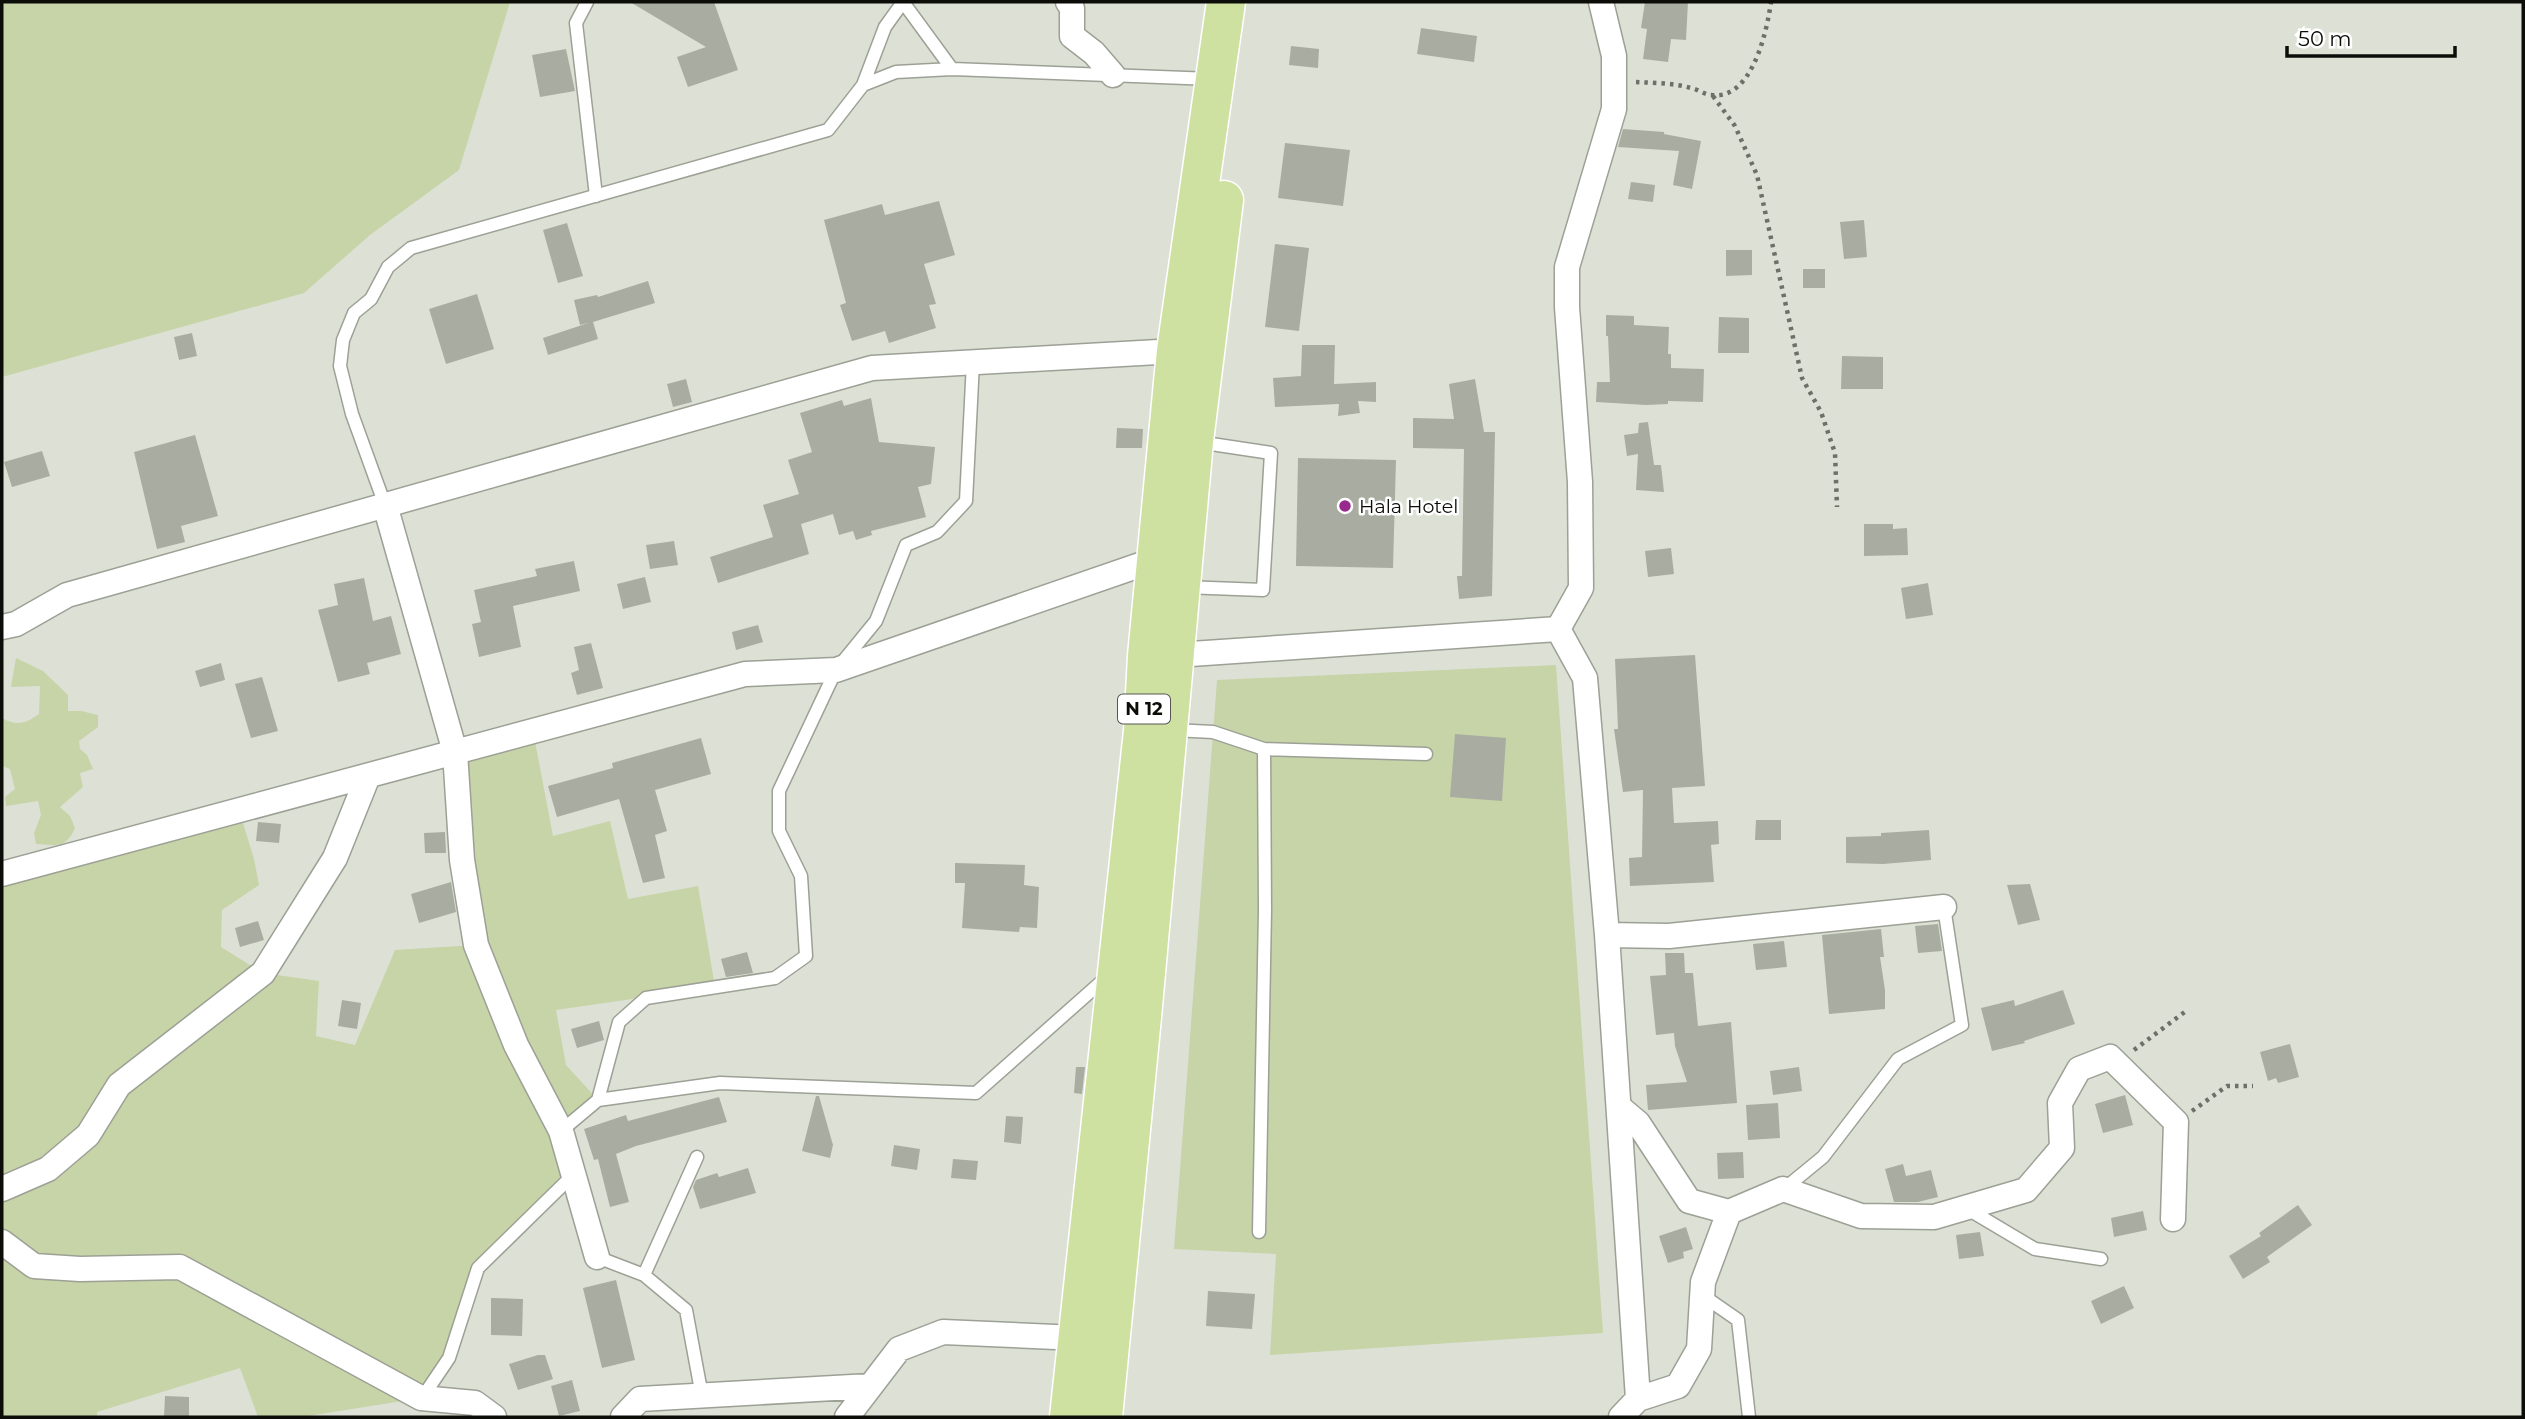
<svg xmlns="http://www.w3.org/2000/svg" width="2525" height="1419" viewBox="0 0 2525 1419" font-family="Montserrat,sans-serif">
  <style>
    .green { fill: #c6d4a8 }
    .building { fill: #a9ada1 }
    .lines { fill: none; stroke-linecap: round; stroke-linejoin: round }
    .lane-casing { stroke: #9ca095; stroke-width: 15 }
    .street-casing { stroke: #9ca095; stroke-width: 27 }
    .primary-casing { stroke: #fff; stroke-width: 41 }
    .path { stroke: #6d6f68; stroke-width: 4.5; stroke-dasharray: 3.5 5; stroke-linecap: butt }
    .lane { stroke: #fff; stroke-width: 12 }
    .street { stroke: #fff; stroke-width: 24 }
    .primary { stroke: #cfe1a0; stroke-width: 38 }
    .poi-dot { fill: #972a8c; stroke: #fff; stroke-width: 2.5 }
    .labels { text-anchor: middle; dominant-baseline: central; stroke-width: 5; stroke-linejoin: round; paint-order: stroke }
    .shield { fill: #fff; stroke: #555653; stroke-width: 2 }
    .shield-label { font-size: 18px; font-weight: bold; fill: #0c0d09 }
    .poi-label { font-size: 19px; fill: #0c0d09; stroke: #fff; text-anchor: start }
  </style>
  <rect width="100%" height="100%" fill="#dde1d5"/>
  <path class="green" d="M2 2H510L459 170 370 235 304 293 2 377Z
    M16 658 43 671 68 695V711H81L98 715V727L79 741 80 749 87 755 93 769 80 773 83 787 60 807 70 816 75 828C66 849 56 845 36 844L34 833 41 815 38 801 6 806 5 797 15 789 10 769 2 766V718C17 726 25 724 39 714L40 686 11 687Z
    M1556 665 1603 1333 1270 1355 1276 1254 1174 1249 1217 680Z
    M533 731 553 836 610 821 628 899 698 886 715 987 556 1010 566 1065 598 1100 561 1131 574 1175 478 1268 449 1358 421 1398 302 1417H258L240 1368 97 1412V1417H2V874L239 810 254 859 259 885 222 910 221 947 263 973 319 981 316 1036 355 1045 395 950 476 945 455 752Z"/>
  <path class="building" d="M630 2H714L738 70 688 87 677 57 706 47Z
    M1645 2H1688L1686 40 1671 39 1668 62 1643 59 1647 29 1641 28Z
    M1421 28 1477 36 1474 62 1417 54Z
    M1291 46 1319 49 1318 68 1289 65Z
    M566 49 575 91 540 97 532 55Z
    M1623 129 1664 132V134L1701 141 1692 189 1673 185 1679 151 1618 147Z
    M1285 143 1350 150 1343 206 1278 198Z
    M1631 182 1655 185 1653 202 1628 199Z
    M939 201 955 255 924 264 936 304 929 305 936 328 889 343 885 331 852 341 840 305 846 303 824 220 882 204 885 215Z
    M1864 220 1867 257 1844 259 1840 222Z
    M567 223 583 276 558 283 543 230Z
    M1275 244 1309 248 1299 331 1265 327Z
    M1726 250H1752V275L1726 276Z
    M1803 269H1825V288H1803Z
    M648 281 655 303 593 322 598 339 548 355 543 338 588 323 580 325 574 300 597 295 598 297Z
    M477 294 494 349 446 364 429 309Z
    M1606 315 1634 316V325L1669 327 1668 354H1671V368L1704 369 1703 402 1668 401V404L1646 405 1596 402 1597 382H1610L1608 336H1606Z
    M1719 317 1749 318V353H1718Z
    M192 333 197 356 179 360 174 337Z
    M1302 345H1335L1334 384 1376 382V402L1358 401 1360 413 1338 416 1339 404 1275 407 1273 378 1301 376Z
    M1842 356 1883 357V389H1841Z
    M686 379 692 402 673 407 667 384Z
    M1475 379 1484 432H1495L1492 596 1459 599 1457 576H1462L1464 449 1413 448V418L1454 419 1449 384Z
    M871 398 879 442 935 447 931 484 918 487 926 517 871 531 872 535 856 540 853 531 839 535 833 514 801 524 809 554 718 583 710 557 773 537 763 505 799 494 788 460 812 452 800 413 842 400 844 406Z
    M1648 422 1654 465H1661L1664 492 1636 490 1638 454 1627 456 1624 435 1638 433 1639 423Z
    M1117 428 1143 429 1142 448H1116Z
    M195 435 218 516 181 526 185 542 157 549 134 452Z
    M42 451 50 476 12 487 4 462Z
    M1298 458 1396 460 1393 568 1296 566Z
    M1864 524H1893V529L1907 528 1908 555 1864 556Z
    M674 541 678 565 650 569 646 545Z
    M1671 548 1674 574 1648 577 1645 551Z
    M574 561 580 591 513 606 521 647 479 657 472 624 481 622 474 590 537 576 535 569Z
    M645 577 651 602 623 609 617 584Z
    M364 578 373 621 391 616 401 654 367 663 370 674 338 682 318 610 338 605 334 584Z
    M1928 583 1933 615 1906 619 1901 588Z
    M758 625 763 642 736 650 732 632Z
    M591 643 603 688 577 695 571 673 579 670 574 647Z
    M1695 655 1705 786 1672 788 1674 823 1718 821 1719 844 1711 845 1714 882 1630 886 1629 858 1642 857 1643 790 1623 792 1614 729H1618L1615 659Z
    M221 663 225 680 200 687 195 671Z
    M262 677 278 731 251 738 235 684Z
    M1455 734 1506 738 1502 801 1450 797Z
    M701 738 711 774 655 790 667 831 655 835 665 878 643 883 619 799 557 817 548 786 613 768 612 763Z
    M1756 820H1781V840H1755Z
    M258 822 281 824 279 843 256 841Z
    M1929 830 1931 860 1883 864 1846 863V837L1881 836V833Z
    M445 832 446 853H425L424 833Z
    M955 863 1025 865 1024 885 1039 887 1037 928 1020 927 1019 932 962 928 965 883H955Z
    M451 882 456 912 419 923 411 894Z
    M2030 884 2040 920 2018 925 2007 885Z
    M258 921 264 940 240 947 235 928Z
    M1938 924 1942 951 1918 953 1915 926Z
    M1881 929 1884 957H1880L1885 990V1009L1829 1014 1822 935Z
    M1784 941 1787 967 1756 970 1753 944Z
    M747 952 753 973 726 977 721 959Z
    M1665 953H1684L1685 973H1693L1698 1026 1731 1022 1737 1103 1648 1110 1646 1085 1687 1082 1675 1046 1674 1033 1656 1035 1650 976 1666 975Z
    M2063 990 2075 1024 2024 1041 2025 1043 1992 1051 1981 1008 2014 1000 2015 1006Z
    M342 1000 361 1003 357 1029 338 1026Z
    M599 1021 604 1040 577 1048 571 1029Z
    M2290 1044 2299 1077 2278 1083 2276 1078 2268 1081 2260 1052Z
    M1076 1067H1085L1082 1094 1074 1093Z
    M1799 1067 1802 1091 1773 1095 1770 1071Z
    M2125 1095 2133 1125 2103 1133 2095 1104Z
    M816 1096H819L833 1145 830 1158 802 1151Z
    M719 1097 727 1122 636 1146 616 1154 629 1202 610 1207 598 1159 594 1160 584 1129 626 1115 628 1121Z
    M1778 1103 1780 1138 1748 1140 1746 1105Z
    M1006 1116 1023 1117 1021 1144 1004 1142Z
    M894 1145 920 1149 917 1170 891 1166Z
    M1743 1152 1744 1178 1718 1179 1717 1153Z
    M953 1159 978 1161 976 1180 951 1178Z
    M1903 1164 1906 1176 1931 1170 1938 1197 1918 1202H1894L1885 1169Z
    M748 1168 756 1193 700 1209 693 1187 696 1180 717 1173 719 1177Z
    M2298 1205 2312 1225 2267 1257 2270 1262 2243 1279 2229 1256 2261 1236 2259 1233Z
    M2143 1211 2147 1230 2114 1237 2111 1218Z
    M1686 1227 1693 1249 1683 1252 1684 1258 1668 1263 1659 1236Z
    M1980 1232 1984 1256 1959 1259 1956 1235Z
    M616 1280 635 1360 602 1368 583 1288Z
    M2124 1286 2134 1308 2101 1324 2091 1301Z
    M1208 1291 1255 1294 1252 1329 1206 1326Z
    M491 1298 523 1299 522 1336 491 1335Z
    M538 1355H545L553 1379 518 1390 509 1364Z
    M572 1380 580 1411 559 1416 551 1386Z
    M165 1396 189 1397V1417H164Z"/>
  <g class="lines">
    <defs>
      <path id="lane" d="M587 2 576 23 596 196
        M903 2 952 69
        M863 85 885 27 903 2
        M385 505 352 414 340 366 343 340 354 313 371 299 388 267 411 248 828 130 863 85 896 72 952 69 1212 79
        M1184 587 1263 590 1271 453 1198 442
        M1173 730 1213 732 1264 749 1426 754
        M598 1100 619 1022 646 998 775 978 806 956 801 876 779 831V791L836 670 876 621 906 545 937 532 966 501 973 362
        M561 1131 598 1100 720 1083 976 1093 1109 975
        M1784 1189 1823 1157 1898 1059 1962 1025 1944 907
        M1966 1208 2035 1249 2101 1259
        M1259 1232 1265 910 1264 749
        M597 1257 644 1275 686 1310 702 1396
        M644 1275 697 1157
        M1702 1295 1738 1320 1749 1417
        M422 1398 449 1358 478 1268 573 1175"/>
      <path id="street" d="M1068 2 1072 8V36L1094 53 1113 75
        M1601 2 1614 56V109L1567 267V307L1580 482 1581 588 1558 629 1585 678 1607 935 1638 1399 1621 1417
        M385 505 455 752 462 860 476 945 516 1045 561 1131 597 1257
        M2 627 16 624 67 595 872 368 1176 351
        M1176 655 1558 629
        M2 874 745 674 836 670 1166 556
        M1607 935 1669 936 1944 907
        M1619 1107 1638 1123 1689 1201 1729 1212
        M2 1189 48 1169 88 1135 119 1085 263 973 335 858 368 776
        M2 1242 34 1266 80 1269 180 1267 421 1398 475 1403 494 1417
        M1638 1399 1678 1386 1699 1349 1703 1282 1729 1212 1783 1189 1861 1216 1934 1217 2026 1190 2062 1148 2060 1103 2079 1069 2110 1057 2176 1122 2173 1219
        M623 1417 640 1399 870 1386
        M847 1417 899 1349 943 1332 1078 1338"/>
      <path id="primary" d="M1069 1417 1143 731 1147 656 1176 351 1226 2
        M1103 1417 1142 1017 1194 441 1224 200"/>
    </defs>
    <use href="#lane" class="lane-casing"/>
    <use href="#street" class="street-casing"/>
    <use href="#primary" class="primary-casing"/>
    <path class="path" d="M1636 82C1654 83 1674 83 1691 88 1698 89 1705 95 1711 95 1752 101 1767 31 1771 2
      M1713 96 1735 126 1757 175 1802 378 1821 412 1835 453 1837 507
      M2134 1050 2186 1011
      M2192 1111 2227 1086H2253"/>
    <use href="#lane" class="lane"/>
    <use href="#street" class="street"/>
    <use href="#primary" class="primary"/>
  </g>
  <circle class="poi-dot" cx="1345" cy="506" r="7"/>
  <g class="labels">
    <rect class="shield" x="1118" y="694.5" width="52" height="29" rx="5"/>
    <g class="shield-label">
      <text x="1144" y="709">N 12</text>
    </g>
    <g class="poi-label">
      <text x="1359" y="506">Hala Hotel</text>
    </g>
  </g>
  <rect width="2525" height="1419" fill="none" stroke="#0c0d09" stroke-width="7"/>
  <path d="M2287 46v10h168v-10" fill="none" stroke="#0c0d09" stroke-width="3.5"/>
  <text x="2298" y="46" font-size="21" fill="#0c0d09" stroke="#ffffff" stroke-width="5" paint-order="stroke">50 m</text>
</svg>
